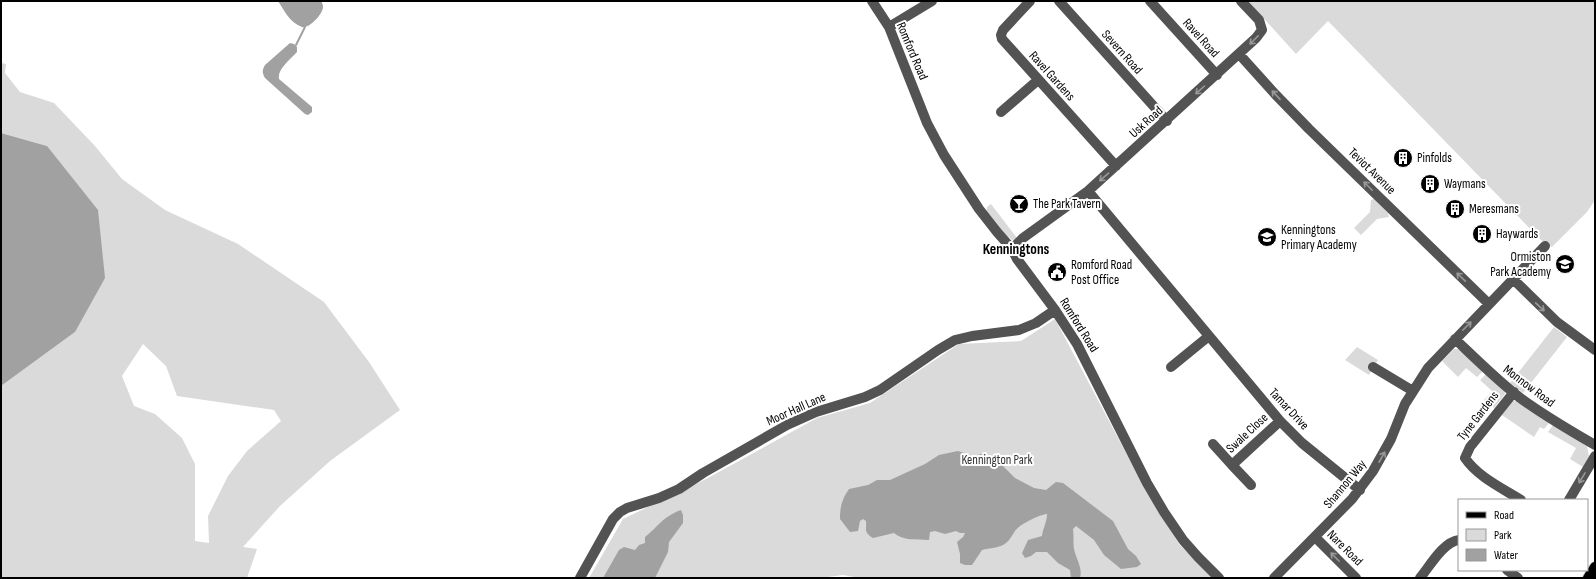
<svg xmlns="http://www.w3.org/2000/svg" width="1596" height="579" viewBox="0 0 1596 579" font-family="'Sofia Sans Condensed',sans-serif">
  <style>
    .green { fill: #dadada; fill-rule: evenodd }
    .water { fill: #a1a1a1 }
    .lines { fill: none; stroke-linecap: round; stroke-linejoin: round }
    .stream { stroke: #a1a1a1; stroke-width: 2 }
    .major-casing { stroke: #dbdbdb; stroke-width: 12 }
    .minor { stroke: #535353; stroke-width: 10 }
    .major { stroke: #000; stroke-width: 10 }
    .oneway { stroke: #989898 }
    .labels { text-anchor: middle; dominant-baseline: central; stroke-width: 4; stroke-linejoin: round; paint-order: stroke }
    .street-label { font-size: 13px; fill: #000; stroke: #fff }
    .poi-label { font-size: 13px; fill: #000; stroke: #fff; text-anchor: start }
    .park-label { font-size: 13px; fill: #313131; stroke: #fff }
    .quarter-label { font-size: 15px; font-weight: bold; fill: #000; stroke: #fff }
  </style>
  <rect width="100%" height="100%" fill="#fff"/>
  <path class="green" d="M1248 1H1595V200L1587 212 1552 247 1542 241 1328 21 1296 54Z
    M1 63 6 64 5 73 20 92 54 103 95 146 122 179 165 210 238 244 324 302 369 362 400 410 330 461 280 506 243 547 257 549 247 578H1V386L75 332 47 146 1 133ZM143 344 166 366 177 396 274 410 281 421 247 451 228 476 208 516 209 543 195 541V464L182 438 155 414 134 406 122 376Z
    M1374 199 1388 213 1389 217 1377 219 1361 235 1354 228 1370 212 1371 200Z
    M991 204 1017 238 1015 242 1002 232 986 213 987 207Z
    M1055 319 1143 485 1179 544 1213 578H860L843 575 820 578H589L623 519 706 479 817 418 870 403 959 344 1021 341Z
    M1554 327 1567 337 1523 393 1510 383Z
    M1357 347 1378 360 1369 375 1345 360Z
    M1454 349H1462L1483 371 1477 377 1466 368 1458 377 1442 361Z
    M1485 375H1489L1504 389 1505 394 1494 408 1484 400 1492 391 1480 380Z
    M1513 401H1520L1549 423 1544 429 1540 427 1534 437 1502 415Z
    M1553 425 1586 443 1584 445 1587 446 1589 456 1583 467 1570 459 1576 448 1548 432Z"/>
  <path class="water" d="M278 1H321C322 3 323 4 323 7 323 14 309 29 302 27 290 23 284 10 278 1Z
    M290 43 294 44 297 47V52C291 59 277 69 279 79L312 107V112L308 115 305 114 265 78C262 73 262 70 265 65Z
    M1 133 47 146 98 210 105 278 75 332 1 386Z
    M958 451 974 456 981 454 989 456 1000 463 1015 478 1034 488 1046 490 1056 482 1063 483 1113 521 1128 549 1136 556 1141 564 1137 567 1121 569 1104 555 1094 540 1076 526 1073 529C1074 536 1073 543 1074 549 1076 559 1083 568 1080 578H1071L1070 570 1058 563 1047 552H1036L1031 556 1025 558 1022 553 1028 540 1042 536C1043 528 1047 522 1047 514 1041 514 1018 525 1015 531 1012 535 1010 540 1006 543 1000 548 989 548 982 550L972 565H965L960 563V554L957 542 963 537 965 533H960L956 531 945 534 935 531 930 532 929 540C916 539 903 541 894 533L873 538C863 532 867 530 866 521L863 519 860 521 858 531 850 532 840 519C840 507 842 499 849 489L868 485 877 480H890L925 464 939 455Z
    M681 510 683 515V523L669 542 668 552 655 578H603L619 550 624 547 635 550 639 545 645 543V537C659 526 662 517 681 510Z"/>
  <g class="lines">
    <path class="stream" d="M296 45 305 27"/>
    <defs>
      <path id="major" d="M1588 578 1595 567"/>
    </defs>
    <use href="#major" class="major-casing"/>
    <path class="minor" d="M872 1 889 27 927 123 944 155 979 209 997 232 1012 249 1017 259 1055 310 1077 344 1147 483 1164 512 1183 540 1198 557 1219 578
      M1030 1 1003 30 1001 35 1002 39 1116 166
      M1059 1 1167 121
      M1150 1 1217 75
      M889 27 932 1
      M1239 54 1275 94 1309 129 1489 304
      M1001 112 1038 80
      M1088 191 1280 421 1302 443 1360 490
      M1012 249 1023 238 1088 191 1256 38 1262 30 1259 20 1241 1
      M1513 279 1557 322 1595 350
      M1455 339C1476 359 1496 379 1519 397 1543 415 1569 430 1595 445
      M1171 367 1209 336
      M1373 367 1413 391
      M1514 392 1470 447 1465 458C1478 477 1502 488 1521 500
      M1213 444 1232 465
      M1251 485 1232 465 1280 421
      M1569 500 1595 456
      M1315 537 1356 578
      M1507 570 1518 578
      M580 578 613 519 620 512 627 508 659 498 679 489 703 473 787 425 816 412 865 397 880 390 938 350 955 340 972 336 1019 330 1036 323 1055 310
      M1274 578 1352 499 1373 471 1391 439 1405 404 1428 368 1545 246
      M1420 578C1430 566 1443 542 1459 540"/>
    <use href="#major" class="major"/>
  </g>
  <defs><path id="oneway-shaft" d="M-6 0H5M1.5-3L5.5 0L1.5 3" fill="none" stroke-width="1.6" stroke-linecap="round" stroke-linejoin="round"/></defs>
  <g class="oneway">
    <use href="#oneway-shaft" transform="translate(1254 40) rotate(135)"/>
    <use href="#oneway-shaft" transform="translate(1200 90) rotate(138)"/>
    <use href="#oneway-shaft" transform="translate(1276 95) rotate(-133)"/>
    <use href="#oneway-shaft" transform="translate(1104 177) rotate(139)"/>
    <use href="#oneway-shaft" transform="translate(1368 186) rotate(-135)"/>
    <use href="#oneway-shaft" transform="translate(1461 277) rotate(-136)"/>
    <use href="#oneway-shaft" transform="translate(1540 307) rotate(43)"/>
    <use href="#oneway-shaft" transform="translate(1467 326) rotate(-45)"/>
    <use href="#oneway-shaft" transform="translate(1382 457) rotate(-61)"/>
    <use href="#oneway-shaft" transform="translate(1582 478) rotate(121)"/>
    <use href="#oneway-shaft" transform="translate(1335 557) rotate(-135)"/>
  </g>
  <defs>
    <symbol id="building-disc" viewBox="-11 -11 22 22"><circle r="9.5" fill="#000" stroke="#fff"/><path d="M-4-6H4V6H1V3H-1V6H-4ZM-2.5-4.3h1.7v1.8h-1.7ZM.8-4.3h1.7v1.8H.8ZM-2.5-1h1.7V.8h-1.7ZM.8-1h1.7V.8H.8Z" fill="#fff"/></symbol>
    <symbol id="bar-disc" viewBox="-11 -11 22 22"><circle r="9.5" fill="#000" stroke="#fff"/><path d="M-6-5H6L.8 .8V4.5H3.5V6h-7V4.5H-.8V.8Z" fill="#fff"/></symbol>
    <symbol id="school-disc" viewBox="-11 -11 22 22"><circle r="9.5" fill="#000" stroke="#fff"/><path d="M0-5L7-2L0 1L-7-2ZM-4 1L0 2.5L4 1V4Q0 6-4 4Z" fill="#fff"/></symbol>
    <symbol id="civic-disc" viewBox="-11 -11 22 22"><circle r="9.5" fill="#000" stroke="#fff"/><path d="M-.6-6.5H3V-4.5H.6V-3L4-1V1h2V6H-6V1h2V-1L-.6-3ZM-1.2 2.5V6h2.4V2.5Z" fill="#fff"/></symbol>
  </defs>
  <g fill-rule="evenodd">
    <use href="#building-disc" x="1392" y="147" width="22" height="22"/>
    <use href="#building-disc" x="1419" y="173" width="22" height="22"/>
    <use href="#bar-disc" x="1008" y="193" width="22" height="22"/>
    <use href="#building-disc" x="1444" y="198" width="22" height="22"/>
    <use href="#building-disc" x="1471" y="223" width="22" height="22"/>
    <use href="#school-disc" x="1256" y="226" width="22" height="22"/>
    <use href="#school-disc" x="1554" y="253" width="22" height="22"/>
    <use href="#civic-disc" x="1046" y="261" width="22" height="22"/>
  </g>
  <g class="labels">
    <g class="street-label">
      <text transform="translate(1201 38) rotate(48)">Ravel Road</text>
      <text transform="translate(912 51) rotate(67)">Romford Road</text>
      <text transform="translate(1122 52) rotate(48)">Severn Road</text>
      <text transform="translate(1052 76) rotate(48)">Ravel Gardens</text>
      <text transform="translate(1146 122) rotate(-42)">Usk Road</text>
      <text transform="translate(1372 171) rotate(44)">Teviot Avenue</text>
      <text transform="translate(1079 325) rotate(58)">Romford Road</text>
      <text transform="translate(1529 386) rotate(37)">Monnow Road</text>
      <text transform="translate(796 409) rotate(-24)">Moor Hall Lane</text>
      <text transform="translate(1289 409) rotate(47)">Tamar Drive</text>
      <text transform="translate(1478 416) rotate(-52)">Tyne Gardens</text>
      <text transform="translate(1247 433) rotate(-43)">Swale Close</text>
      <text transform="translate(1345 484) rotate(-50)">Shannon Way</text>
      <text transform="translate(1345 548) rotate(45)">Nare Road</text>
    </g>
    <g class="poi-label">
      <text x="1417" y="158">Pinfolds</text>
      <text x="1444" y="184">Waymans</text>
      <text x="1033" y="204">The Park Tavern</text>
      <text x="1469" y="209">Meresmans</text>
      <text x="1281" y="230">Kenningtons<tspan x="1281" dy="15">Primary Academy</tspan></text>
      <text x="1496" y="234">Haywards</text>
      <text x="1551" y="257" text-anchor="end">Ormiston<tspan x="1551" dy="15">Park Academy</tspan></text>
      <text x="1071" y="265">Romford Road<tspan x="1071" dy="15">Post Office</tspan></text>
    </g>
    <g class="park-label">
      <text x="997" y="460">Kennington Park</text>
    </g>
    <g class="quarter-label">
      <text x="1016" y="249">Kenningtons</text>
    </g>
  </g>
  <rect width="1596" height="579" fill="none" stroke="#000000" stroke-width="4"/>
  <rect x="1458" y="499" width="130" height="72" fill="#ffffff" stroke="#999999"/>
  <rect x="1466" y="512" width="20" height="6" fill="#000000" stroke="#999999"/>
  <text x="1494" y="519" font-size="12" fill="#000000">Road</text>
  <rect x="1466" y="529" width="20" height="12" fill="#dadada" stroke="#999999"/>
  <text x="1494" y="539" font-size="12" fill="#000000">Park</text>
  <rect x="1466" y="549" width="20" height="12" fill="#a1a1a1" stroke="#999999"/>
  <text x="1494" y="559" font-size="12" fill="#000000">Water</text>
</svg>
